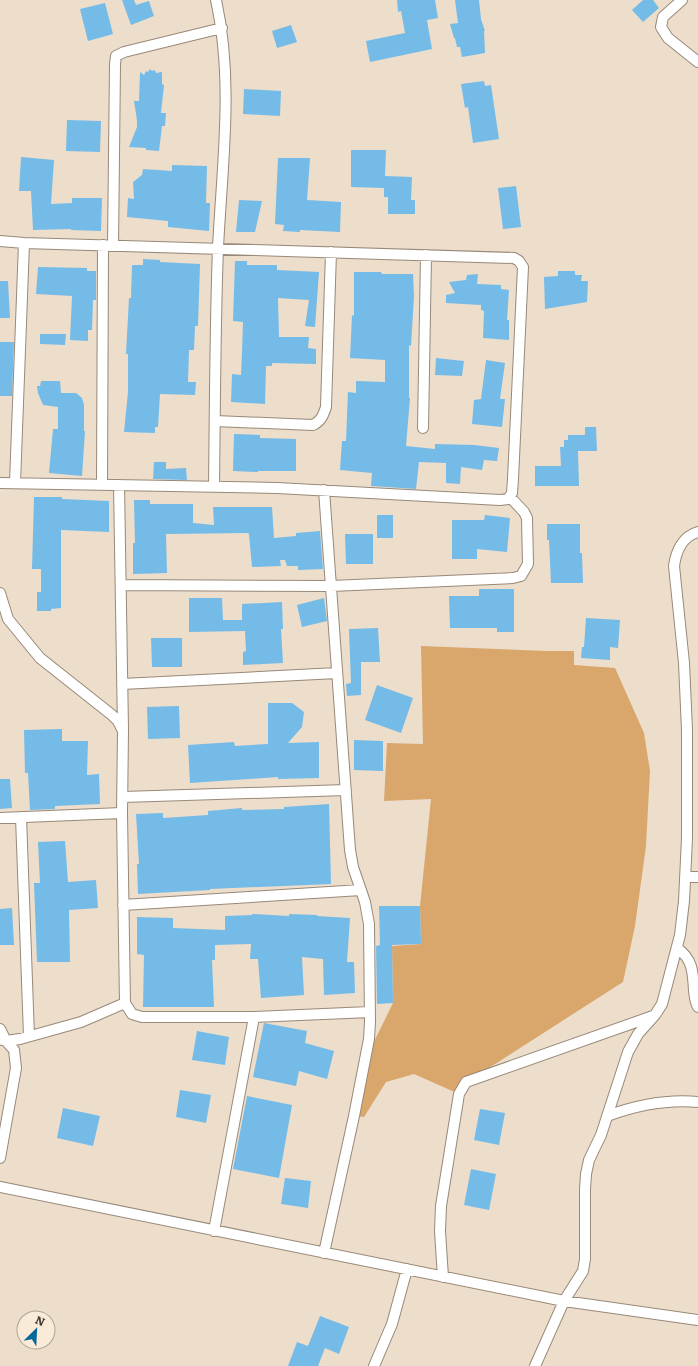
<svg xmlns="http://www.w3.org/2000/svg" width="698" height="1366" viewBox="0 0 698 1366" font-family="Literata,serif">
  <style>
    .forest { fill: #d9a76c }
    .building { fill: #74bbe8 }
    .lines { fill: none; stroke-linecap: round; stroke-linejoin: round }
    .street-casing { stroke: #988978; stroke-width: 12 }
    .street { stroke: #fff; stroke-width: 10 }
  </style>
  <rect width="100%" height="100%" fill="#edddcb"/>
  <path class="forest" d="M421 646 546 651H574V665L615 668 644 733 650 771 646 846 635 926 623 982 470 1080 459 1094 414 1074 386 1082 364 1117 354 1116 365 1060 393 1003 392 946 421 944 420 906 431 799 384 801 387 743 423 744Z"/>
  <path class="building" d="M122 0H134L136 5 149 1 154 16 131 25Z
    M397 0H435L438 18 427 20 432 49 370 62 366 41 405 33 401 11 398 12Z
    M455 0H479L481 19 485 31H484L485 53 462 57 460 47H457L455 38H454L450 24 458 23Z
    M643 0H653L659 8 643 22 632 10Z
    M105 3 113 34 88 41 80 9Z
    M291 25 297 42 277 48 272 31Z
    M150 69 152 71 155 70 156 73 162 72V84L164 85 161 113H166L165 126H162L159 151 146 150V148L129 147 137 127V120L134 101H139L140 72 144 75 146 71 148 72Z
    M484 81 485 86 491 85 499 139 473 143 468 107 465 108 461 84Z
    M244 89 281 91 280 116 243 114Z
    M67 120 101 121 100 152 66 151Z
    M351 150H386L385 176 412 177 411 200H415V214H388V197H384V188L351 187Z
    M21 157 54 160 51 204 72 203V198H102L101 231 71 230V229L33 230 31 191H19Z
    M278 158H310L307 200 341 202 340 232 300 230V232L283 231 284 225 275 224Z
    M172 165 207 166 206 203H210L209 231 168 227V221L127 217 128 198 134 199 133 182 142 175 143 169 172 171Z
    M516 186 521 227 503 229 498 188Z
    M239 200 262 201 255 232H236Z
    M143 259 160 260V262L200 264 198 326H195L194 350H189L188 382H196L195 395 160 394 158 427H155V433L124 432 128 392V354H126L129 298H131L132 265H143Z
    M235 261H247V265H277V270L319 272 315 327 305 326 309 300 278 298 279 337H309L308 348 316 349V364L272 363V366H266L265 404 231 402 232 374 241 375 242 353 243 322 233 321Z
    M38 267 87 268V271H96V300H93L92 330H88V341L70 340 72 296 36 294Z
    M558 271H575V275H582L581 281H588L587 302 545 309 544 277 558 276Z
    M354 272H381L382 274H413L414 296 411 346 409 345V398H410L406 446 435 449V444L474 445 499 448 497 461 484 460 482 470 461 467 460 484 446 483V463L419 462 416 489 371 486 372 473 340 470 342 441H346L348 392 356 393V381L385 382V360L350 358 352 315 354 316Z
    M478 274 477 284 501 285V289L509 290 507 320H509V340L483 338 484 311 481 310V305L446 303V295L455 293 449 282 466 280 467 275Z
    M0 281H8L10 318H0Z
    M40 334H66L65 345 40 344Z
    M0 342H14L12 396H0Z
    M436 358 464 361 462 376 435 375Z
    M486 360 505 363 500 399H505L502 427 472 424 474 400 481 399Z
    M41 381H60L61 393H76L82 398 84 405V431H85L82 476 49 473 53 429H58V407L43 405 38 393 37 386H40Z
    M585 427H596L597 451H578L579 486H535V466H561L560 447H564V440H568V435H585Z
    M234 434 260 435V438L296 439V471H258V472L233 471Z
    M154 462H166V469L186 468 187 480 153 479Z
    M34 497H62V499L109 501V532L61 530V608L51 609V611H37V592H41V569H32Z
    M134 500H150V504H193V523L214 525 213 507H272L274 538 296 536V533L320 531 323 569 298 570V566H287L285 560H280L281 566 252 567 249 534 248 533 166 534 167 573 133 574V543H135Z
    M377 515H393V538H377Z
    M485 515 510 518 507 552 477 549V559H452V520H484Z
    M547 524H580V553H582L583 583H551L549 540H547Z
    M345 534H373V564H346Z
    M479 589H514V632H497V628H450L449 596H479Z
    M189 598H222L223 620H242V604L282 602 283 629H281L283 663 243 665V652L246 651 245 631 189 632Z
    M324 598 327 621 302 627 297 605Z
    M586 618 620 620 618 648 610 647V660L581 658 582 647H584Z
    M378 628 380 662H361V695L347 696 346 684 351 683 349 629Z
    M151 638H182V667H152Z
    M377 685 413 698 401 733 365 720Z
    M268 703H292L304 712 302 727 288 743 319 742V778L278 779V777L190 783 188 745 234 742 235 746 268 744Z
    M179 706 180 738 148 739 147 707Z
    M62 729V741H88L87 775 99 774 100 804 55 806V809L30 810 28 773H25L24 730Z
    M354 740 383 741V771L354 770Z
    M0 779H10L12 808 0 809Z
    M329 804 331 884 210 889V890L138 894 137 864H139L136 814 163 813V818L208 815V811L242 808V810L284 809V807Z
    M65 841 68 882 96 880 98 908 69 910 70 962H37L34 883H40L38 842Z
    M379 906H420L421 944 392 945 393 1003 377 1004 376 946 380 945Z
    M12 908 14 945H0V909Z
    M252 914 289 916V914L317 915V916L350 918 347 962H354L355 993 324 995 323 959 302 957 304 995 261 998 258 959H250L251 944 215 945V960H212L214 1007H143L144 955 137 954V917L173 918V928L225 930V916L252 915Z
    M264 1023 307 1031 305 1043 334 1051 327 1079 299 1071 296 1086 253 1077Z
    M197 1031 229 1037 225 1065 192 1060Z
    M180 1090 211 1095 206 1123 176 1117Z
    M247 1096 292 1105 279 1178 233 1169Z
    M63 1108 100 1116 93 1146 57 1138Z
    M480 1109 505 1113 499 1145 474 1140Z
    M471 1169 496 1174 489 1210 464 1205Z
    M285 1178 311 1181 308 1208 281 1204Z
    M320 1316 349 1327 339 1354 325 1348 318 1366H288L297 1342 308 1346Z"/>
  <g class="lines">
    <defs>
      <path id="street" d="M682 0 663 17 661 27 668 38 698 62
        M0 241 24 243 514 258 519 261 523 267 513 479 512 493 508 499 500 500 277 488 0 483
        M113 246 115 64 116 56 124 52 222 28
        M215 421 313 425C321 421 323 416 326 407L331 252
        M423 428 426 255
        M15 483 24 243
        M102 485 103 245
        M119 485 123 729
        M214 487C215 407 215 327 218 248 222 165 234 82 216 0
        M121 585 331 586 513 578 521 576 528 564 527 518 524 512 510 497
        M0 593 8 619 40 658 112 715 118 721 123 731 122 813 125 1003 132 1014 142 1017H254L370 1012
        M122 684 337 673
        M123 797 346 790
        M21 817 29 1036
        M0 818 122 813
        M685 877H698
        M123 905 361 890
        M677 948C693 959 693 973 694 991 695 997 695 1002 698 1007
        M0 1029 6 1041 20 1039 81 1022 125 1003
        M607 1116C637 1105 666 1099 698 1102
        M0 1158 16 1068 14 1050 6 1041 2 1040
        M0 1187 564 1301 698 1320
        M214 1231 254 1017
        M324 1253 354 1116 369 1039 370 1022 369 924 365 902 353 867 350 850 324 490
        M443 1277 440 1231 441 1206 459 1094 466 1082 653 1016
        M374 1366 392 1324 407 1269
        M535 1366 564 1301 583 1271 585 1259V1189L586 1174 589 1160 601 1135 628 1052 638 1034 655 1015 662 1004 680 935 684 901 687 838V730L684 663 674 566C676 551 683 536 698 532"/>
    </defs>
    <use href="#street" class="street-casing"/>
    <use href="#street" class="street"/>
  </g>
  <g transform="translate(36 1330) rotate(24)"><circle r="19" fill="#faead8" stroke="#b0a497"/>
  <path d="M0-3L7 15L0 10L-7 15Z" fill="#056a98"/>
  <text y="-6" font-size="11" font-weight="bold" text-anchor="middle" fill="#423c35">N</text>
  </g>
</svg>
